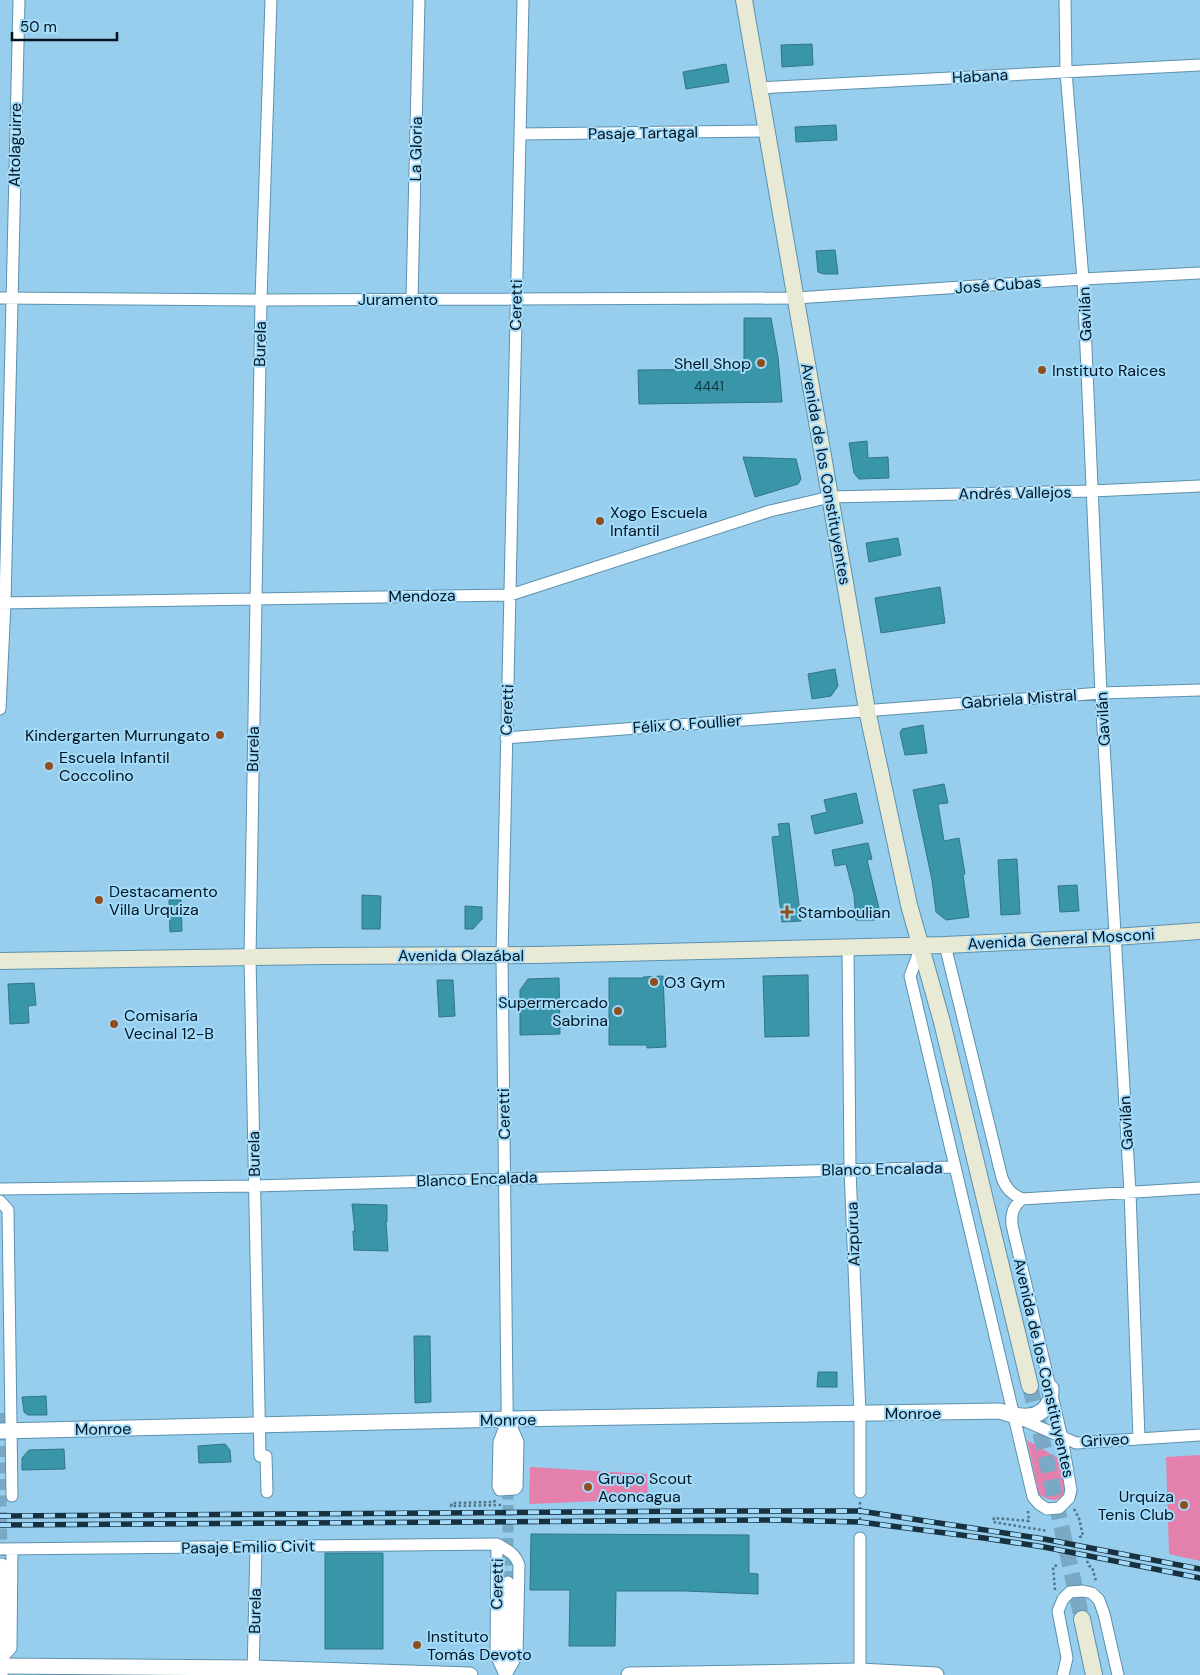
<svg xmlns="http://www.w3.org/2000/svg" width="1200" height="1675" viewBox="0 0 1200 1675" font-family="'DM Sans',sans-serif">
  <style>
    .green { fill: #e381ac }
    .building { fill: #3996a8; stroke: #317684 }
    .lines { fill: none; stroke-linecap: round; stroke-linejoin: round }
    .minor-tunnel { stroke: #79a9c4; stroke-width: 11; stroke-dasharray: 11 5.5; stroke-linecap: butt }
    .secondary-tunnel { stroke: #79a9c4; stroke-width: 16; stroke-dasharray: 16 8; stroke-linecap: butt }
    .minor-casing { stroke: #5c91ae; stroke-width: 13 }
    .tertiary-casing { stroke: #5c91ae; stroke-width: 17 }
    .secondary-casing { stroke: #5c91ae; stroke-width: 18 }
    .path { stroke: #4e7489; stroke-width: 2.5; stroke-dasharray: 2.5 2.5; stroke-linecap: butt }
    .minor { stroke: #fff; stroke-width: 11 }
    .tertiary { stroke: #fff; stroke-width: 15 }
    .secondary { stroke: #e8ead5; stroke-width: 16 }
    .rail-casing { stroke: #18313f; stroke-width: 5.5 }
    .rail { stroke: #a4dbfa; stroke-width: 4; stroke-dasharray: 11; stroke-linecap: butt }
    .poi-dot { fill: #904e1d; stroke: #a4dbfa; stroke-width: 2 }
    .labels { text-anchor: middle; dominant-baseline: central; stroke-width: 4; stroke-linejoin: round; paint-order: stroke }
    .number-label { font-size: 14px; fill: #0f3542 }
    .street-label { font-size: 16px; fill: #011520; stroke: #a4dbfa }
    .poi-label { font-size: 16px; fill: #011520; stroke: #a4dbfa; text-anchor: start }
  </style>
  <rect width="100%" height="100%" fill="#97ceed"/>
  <path class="green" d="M1027 1440 1058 1458C1061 1467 1068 1481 1065 1490 1061 1504 1048 1501 1039 1494Z
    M1200 1455V1561L1169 1554 1166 1457Z
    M530 1467 647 1474 648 1499 529 1504Z"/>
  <path class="building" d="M812 44 813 65 782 67 781 45Z
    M726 64 729 82 686 89 683 72Z
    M836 125 837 140 796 142 795 127Z
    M835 250 838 274H824L818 272 816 251Z
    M744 318H771L778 357 782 402 639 404 638 370 744 369Z
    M867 441 868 458 888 457 889 478 859 479 854 473 849 443Z
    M743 457 796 459 801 479 798 484 755 497Z
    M898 538 901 555 869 562 866 543Z
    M940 587 945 623 881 633 875 598Z
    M835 669 838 686 831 696 812 699 808 674Z
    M923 725 927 753 905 755 900 733 902 729Z
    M944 784 948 803 938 804 944 841 959 838 965 874 963 875 969 917 946 920 936 912 932 880 913 790Z
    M856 793 863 823 815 834 811 816 827 812 824 800Z
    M789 823 801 921 782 922 772 837 780 836 778 824Z
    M868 843 872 859 867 860 880 912 875 920H856L854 895 846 864 835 866 832 850Z
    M1017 859 1020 914 1001 915 998 860Z
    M1077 885 1079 911 1060 912 1058 886Z
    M362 895 381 896 380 929H362Z
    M169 900H181L182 931 170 932Z
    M465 906 482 907V919L473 929H465Z
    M808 975 809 1036 765 1037 763 976Z
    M663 976 666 1047 647 1048V1045H609V978H644L643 977Z
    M559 978 560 1034 520 1035V990L528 979Z
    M437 980H453L455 1016 439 1017Z
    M34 983 36 1005 28 1006 29 1023 10 1024 8 984Z
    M352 1204 387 1205V1222H386L388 1251 354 1250 353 1231H355Z
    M414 1336H430L431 1402 415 1403Z
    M818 1372H837V1387H817Z
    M46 1396 47 1415H28L24 1412 22 1397Z
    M225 1444 230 1450 231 1462 199 1463 198 1446Z
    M64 1449 65 1469 22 1470V1458L29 1450Z
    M531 1534 749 1535V1573L758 1574V1594L685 1591H616L615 1646H569L570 1590H530Z
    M325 1553H383V1649H325Z"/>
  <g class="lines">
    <path class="minor-tunnel" d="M0 1413 2 1564
      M508 1582V1484"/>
    <path class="secondary-tunnel" d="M1030 1386 1082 1619"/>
    <defs>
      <path id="minor" d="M1065 0 1066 72 1083 279 1101 693 1130 1192 1139 1438
        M759 88 1200 65
        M520 134 766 131
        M0 298 261 300 796 298 1083 279 1200 273
        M412 299 419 0
        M0 603 510 595 770 511 830 497 1092 491 1200 486
        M0 709 5 603 19 0
        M506 738 1101 693 1200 690
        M945 945 1002 1178C1006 1188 1011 1194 1022 1199L1200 1188
        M848 947 850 1170 860 1413V1492
        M921 947 910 976 1033 1497 1039 1504 1047 1509 1059 1508 1069 1498 1071 1490 1062 1438 1012 1225C1011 1213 1013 1207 1022 1199
        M0 1189 254 1186 954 1167
        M0 1201 8 1210 12 1496
        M1016 1417 1076 1443 1200 1435
        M508 1419 518 1442 517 1487 515 1489 500 1490 498 1486 499 1442Z
        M508 1484 502 955 523 0
        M267 1492 266 1456H260L250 957 261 300 271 0
        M497 1544 496 1655 505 1675
        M0 1549 497 1544C507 1550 515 1553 519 1565L517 1655 506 1675
        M0 1656 2 1658 11 1648 12 1549
        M506 1673 508 1582
        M2 1675V1564
        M253 1675 256 1547
        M860 1675V1538
        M1063 1675 1067 1658 1058 1611 1063 1599 1070 1592 1083 1591 1092 1593 1099 1600 1104 1614 1118 1675"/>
      <path id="tertiary" d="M0 1431 508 1419 1000 1411C1016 1417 1042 1422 1050 1400 1051 1397 1051 1391 1051 1388
        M0 1666 253 1668 470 1675
        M629 1675 860 1671 936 1675"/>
      <path id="secondary" d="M744 0 867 710 909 905 942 1022 1030 1386
        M0 961 325 956 536 955 945 945 1114 937 1200 931
        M1082 1619 1094 1675"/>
    </defs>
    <use href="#minor" class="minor-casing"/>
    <use href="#tertiary" class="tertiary-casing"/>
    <use href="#secondary" class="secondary-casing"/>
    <path class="path" d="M495 1500 494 1502 452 1503 451 1506 501 1505
      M860 1502V1527
      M1074 1509 1079 1518 1083 1536 1080 1537 1081 1540
      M1028 1511 1029 1521 994 1518 993 1522 1048 1531
      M1087 1561 1089 1566 1092 1567 1096 1581
      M1055 1590 1053 1567 1057 1565"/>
    <use href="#minor" class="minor"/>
    <use href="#tertiary" class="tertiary"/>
    <use href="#secondary" class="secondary"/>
    <defs>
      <path id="rail" d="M0 1516 706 1511H860L1044 1539 1200 1569
        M0 1525 776 1520 860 1522 984 1538 1044 1547 1200 1578"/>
    </defs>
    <use href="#rail" class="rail-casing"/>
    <use href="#rail" class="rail"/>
  </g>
  <g class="poi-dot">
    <circle cx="761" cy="363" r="5"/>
    <circle cx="1042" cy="370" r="5"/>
    <circle cx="600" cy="521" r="5"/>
    <circle cx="220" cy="735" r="5"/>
    <circle cx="49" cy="766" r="5"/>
    <circle cx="99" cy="900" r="5"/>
    <path d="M784.5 904.5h5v5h5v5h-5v5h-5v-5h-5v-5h5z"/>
    <circle cx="654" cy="982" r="5"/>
    <circle cx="618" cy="1011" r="5"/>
    <circle cx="114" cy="1024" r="5"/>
    <circle cx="588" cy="1487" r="5"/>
    <circle cx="1184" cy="1505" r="5"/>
    <circle cx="417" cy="1645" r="5"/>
  </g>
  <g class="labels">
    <g class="number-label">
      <text x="709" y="386">4441</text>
    </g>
    <g class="street-label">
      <text transform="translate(980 76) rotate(-3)">Habana</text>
      <text transform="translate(643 133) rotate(-1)">Pasaje Tartagal</text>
      <text transform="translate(15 145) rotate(-89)">Altolaguirre</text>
      <text transform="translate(416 149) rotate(-89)">La Gloria</text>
      <text transform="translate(998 285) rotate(-4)">José Cubas</text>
      <text x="398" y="299">Juramento</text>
      <text transform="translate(516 305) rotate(-89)">Ceretti</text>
      <text transform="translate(1085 314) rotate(-92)">Gavilán</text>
      <text transform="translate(260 344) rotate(-89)">Burela</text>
      <text transform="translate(826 474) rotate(80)">Avenida de los Constituyentes</text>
      <text transform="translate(1015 493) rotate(-1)">Andrés Vallejos</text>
      <text transform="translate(422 596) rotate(-1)">Mendoza</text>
      <text transform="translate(1019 699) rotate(-4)">Gabriela Mistral</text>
      <text transform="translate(507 710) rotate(-88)">Ceretti</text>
      <text transform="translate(1103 719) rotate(-93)">Gavilán</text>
      <text transform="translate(687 724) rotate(-4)">Félix O. Foullier</text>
      <text transform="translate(253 749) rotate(-89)">Burela</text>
      <text transform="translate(1061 939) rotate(-3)">Avenida General Mosconi</text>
      <text x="461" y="955">Avenida Olazábal</text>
      <text transform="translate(504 1114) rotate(-91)">Ceretti</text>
      <text transform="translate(1126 1123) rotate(-93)">Gavilán</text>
      <text transform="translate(254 1154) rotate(-91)">Burela</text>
      <text transform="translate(882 1169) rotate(-1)">Blanco Encalada</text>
      <text transform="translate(477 1179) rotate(-2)">Blanco Encalada</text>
      <text transform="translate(853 1234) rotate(-92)">Aizpúrua</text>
      <text transform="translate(1044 1368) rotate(77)">Avenida de los Constituyentes</text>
      <text x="913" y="1413">Monroe</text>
      <text transform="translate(508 1420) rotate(-1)">Monroe</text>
      <text transform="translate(103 1429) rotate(-1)">Monroe</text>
      <text transform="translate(1105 1440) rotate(-3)">Griveo</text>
      <text transform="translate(248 1547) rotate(-1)">Pasaje Emilio Civit</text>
      <text transform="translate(497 1584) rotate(-89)">Ceretti</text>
      <text transform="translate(255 1611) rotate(-89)">Burela</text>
    </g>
    <g class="poi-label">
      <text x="751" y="363" text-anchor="end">Shell Shop</text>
      <text x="1052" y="370">Instituto Raices</text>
      <text x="610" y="512">Xogo Escuela<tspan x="610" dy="18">Infantil</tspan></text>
      <text x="210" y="735" text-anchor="end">Kindergarten Murrungato</text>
      <text x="59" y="757">Escuela Infantil<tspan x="59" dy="18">Coccolino</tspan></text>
      <text x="109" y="891">Destacamento<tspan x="109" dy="18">Villa Urquiza</tspan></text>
      <text x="798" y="912">Stamboulian</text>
      <text x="664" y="982">O3 Gym</text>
      <text x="608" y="1002" text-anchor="end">Supermercado<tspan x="608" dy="18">Sabrina</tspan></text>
      <text x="124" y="1015">Comisaría<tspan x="124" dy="18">Vecinal 12-B</tspan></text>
      <text x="598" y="1478">Grupo Scout<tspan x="598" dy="18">Aconcagua</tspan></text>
      <text x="1174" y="1496" text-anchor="end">Urquiza<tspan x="1174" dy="18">Tenis Club</tspan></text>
      <text x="427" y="1636">Instituto<tspan x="427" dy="18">Tomás Devoto</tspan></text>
    </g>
  </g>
  <path d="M12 32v8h105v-8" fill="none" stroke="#011520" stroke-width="2.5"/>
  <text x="20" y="32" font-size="15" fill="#011520" stroke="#a4dbfa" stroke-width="4" paint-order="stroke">50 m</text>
</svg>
